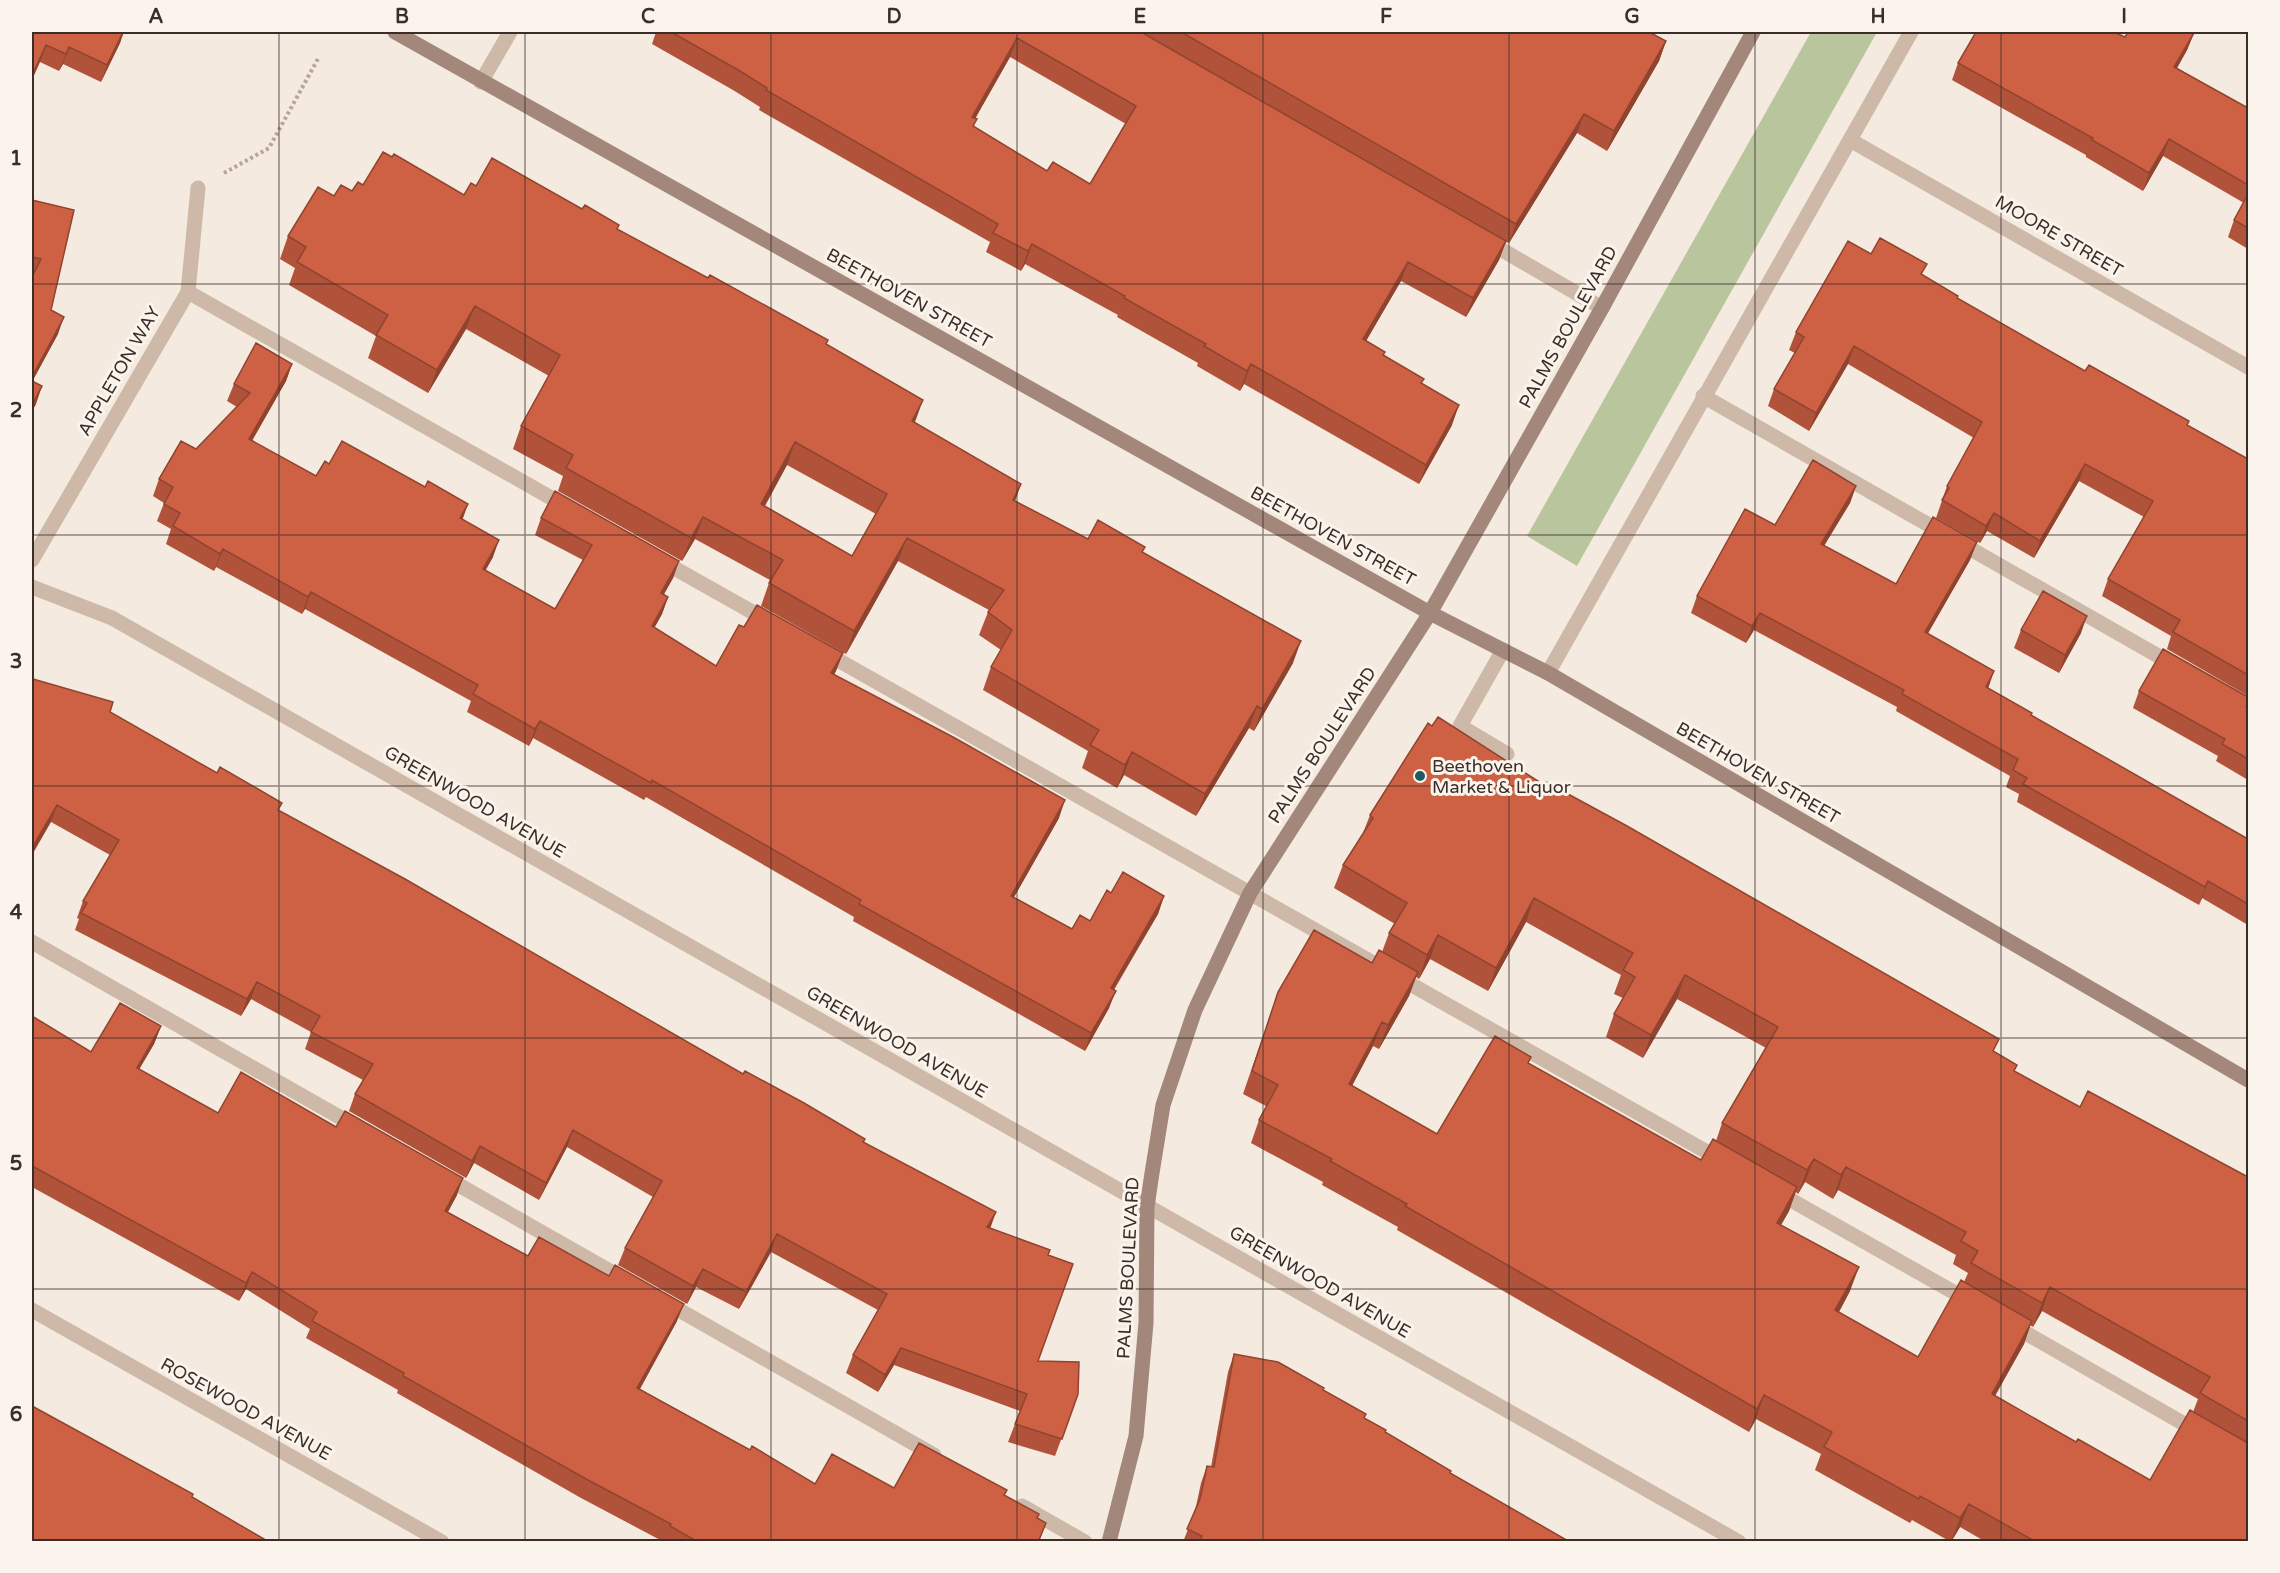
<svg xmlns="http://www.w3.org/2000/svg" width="2280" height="1573" viewBox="0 0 2280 1573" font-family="'Varela Round',sans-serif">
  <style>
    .green { fill: #b9c59d }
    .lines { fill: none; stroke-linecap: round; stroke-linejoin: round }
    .path { stroke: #baa393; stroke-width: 4; stroke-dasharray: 3 3; stroke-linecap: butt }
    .lane { stroke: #ceb9a9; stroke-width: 15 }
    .street { stroke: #ceb9a9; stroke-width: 15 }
    .secondary { stroke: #a2877a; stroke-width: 15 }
    .wall { fill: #b1533a; fill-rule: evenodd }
    .shaded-wall { fill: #90442f }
    .building { fill: #ce6143; stroke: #90442f; stroke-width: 1.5; fill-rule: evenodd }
    .grid { fill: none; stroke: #3b2e29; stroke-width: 1.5; stroke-opacity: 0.55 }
    .poi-dot { fill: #1b5d60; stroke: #fbf4ec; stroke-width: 2 }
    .labels { text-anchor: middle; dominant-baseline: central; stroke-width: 6; stroke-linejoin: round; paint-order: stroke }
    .street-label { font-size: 18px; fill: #3b2e29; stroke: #fbf4ec }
    .poi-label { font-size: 18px; fill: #3b2e29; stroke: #fbf4ec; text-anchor: start }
    .neatline { fill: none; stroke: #3b2e29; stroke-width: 2 }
    .grid-label { font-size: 20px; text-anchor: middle; font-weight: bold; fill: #3b2e29 }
  </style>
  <rect width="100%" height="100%" fill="#f5eadf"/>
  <path class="green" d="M1811 32H1877L1577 566 1527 536Z"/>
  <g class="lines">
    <path class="path" d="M224 173 269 148 319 57"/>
    <path class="lane" d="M481 82 510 32
      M1485 240 1602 308
      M188 292 569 508
      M1703 396 2174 665
      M660 560 770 622
      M1503 650 1460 726 1507 754
      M822 651 1723 1161
      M32 942 357 1127
      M443 1176 629 1282
      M1775 1191 1971 1302
      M665 1302 934 1455
      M2010 1324 2200 1433
      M1022 1506 1085 1542"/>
    <path class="street" d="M1850 140 2248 367
      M32 560 188 292 198 188
      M32 587 112 618 1739 1542
      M1548 673 1911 32
      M32 1310 442 1542"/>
    <path class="secondary" d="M395 32 1430 613 1548 673 2248 1080
      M1109 1542 1136 1436 1146 1323 1147 1207 1152 1173 1163 1105 1195 1010 1250 893 1430 613 1602 308 1753 32"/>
  </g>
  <path class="wall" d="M32 32H124L120 43 101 82 63 64 59 71 40 62Z
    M656 32H1649L1666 41 1659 61 1607 151 1577 133 1509 243 1506 242 1499 260 1466 317 1401 281 1366 341 1385 352 1383 356 1422 384 1452 425 1419 484 1244 384 1240 391 1197 366 1198 363 1117 317 1118 315 1025 264 1021 271 986 252 990 242 759 110 760 107 733 90 652 44ZM1010 57 1126 124 1090 184 1047 171 974 127 975 119Z
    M2194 33 2187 50 2177 68 2248 108V249L2228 237 2234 220 2244 203 2163 156 2143 191 2086 157V155L1952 80 1958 63 2125 37Z
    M363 185 464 195 476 186 617 229 827 345 915 423 1015 501 1088 539 1143 552 1293 663 1254 731 1249 728 1196 816 1124 775 1117 788 1082 768 1088 751 983 690 991 667 1001 650 979 635 988 612 989 610 898 561 846 654 761 606 770 580 695 539 682 561 558 491 563 476 513 449 521 426 549 376 466 329 428 393 368 358 376 336 289 285 295 268 280 259 288 236 334 196 352 191ZM787 465 876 514 852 556 765 506Z
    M32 200 51 310 58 334 32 381 36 404 32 411Z
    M1871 254 1923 276 1957 298 2085 371 2189 421 2187 425 2248 459V696L2167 649 2171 636 2102 596 2108 579 2144 517 2079 481 2034 558 1987 531 1980 543 1936 518 1947 486 1974 438 1848 364 1809 431 1768 406 1774 389 1795 353 1789 350 1796 332Z
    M292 364 286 381 252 441 316 476 463 519 493 557 485 570 555 609 583 560 535 535 541 518 679 561 673 578 664 594 668 597 662 614 654 628 716 666 744 627 843 653 834 675 1059 818 1014 897 1072 929 1090 921 1111 893 1164 896 1158 914 1114 990 1109 1008 1085 1051 853 921 854 917 646 797 644 800 533 738 529 746 467 712 471 701 305 609 302 614 216 567 214 571 166 544 171 529 157 521 164 503 153 496 159 479 196 449 237 407 227 401 234 384Z
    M1856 486 1850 503 1824 546 1896 584 1977 542 1970 560 1928 633 1988 688 2031 716 2248 839V925L2202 898 2199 905 2017 802 2019 794 2006 787 2010 776 1896 711 1897 707 1754 630 1746 643 1691 613 1697 596 1775 525Z
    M2021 630 2081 633 2059 673 2014 648Z
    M32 682 110 712 279 811 743 1074 865 1139 864 1142 990 1228 1048 1255 1038 1361 1078 1394 1055 1456 1008 1442 1020 1411 894 1365 878 1392 846 1373 853 1355 878 1310 771 1252 739 1309 696 1287 687 1304 618 1265 625 1248 653 1197 567 1147 539 1200 474 1163 466 1178 349 1111 355 1094 363 1080 305 1049 311 1032 251 999 241 1016 75 930 79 919 77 918 83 901 110 855 51 822Z
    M2139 691 2248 697V703L2247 708 2248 709V780L2216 761 2218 756 2133 708Z
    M1544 785 1995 1052 2015 1071 2080 1107 2248 1177V1542H1986L1960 1527 1951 1542 1912 1520 1910 1523 1815 1470 1821 1454 1756 1419 1749 1432 1397 1230 1398 1227 1322 1185 1323 1182 1251 1143 1259 1120 1266 1106 1243 1094 1278 992 1372 963 1382 952 1389 933 1395 924 1334 888 1343 865 1363 833 1370 815ZM1526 922 1621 975 1614 994 1623 998 1614 1014 1606 1037 1643 1058 1677 999 1766 1048 1722 1123 1716 1141 1701 1160 1529 1064 1437 1134 1352 1086 1373 1046 1379 1049 1409 996 1416 977 1419 979 1430 959 1488 991ZM1805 1182 1833 1199 1838 1190 1956 1255 1953 1264 1968 1273 1964 1282 1918 1357 1839 1312 1850 1291 1781 1225 1789 1211 1796 1192 1798 1194ZM2042 1311 2198 1399 2193 1412 2150 1480 2076 1442 1995 1396 2024 1344 2030 1325 2033 1327Z
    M32 1016 91 1052 161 1026 154 1044 139 1069 218 1113 457 1195 448 1212 528 1256 677 1321 640 1389 750 1450 815 1484 894 1488 1005 1496 1046 1523 1039 1542H664L581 1498 397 1393 398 1390 306 1338 310 1329 246 1289 239 1301 32 1187Z
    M1234 1354 1323 1390 1385 1433 1450 1473 1570 1542H1183L1195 1511 1201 1483 1207 1466 1211 1467 1228 1372Z"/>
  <path class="shaded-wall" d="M123 32 120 43 101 82 107 65Z
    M2194 33 2187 50 2168 84 2174 67Z
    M1017 38 1010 57 965 136 972 117Z
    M1666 41 1659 61 1607 151 1614 131Z
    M46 45 40 62 32 80V76Z
    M69 47 63 64 59 71 66 54Z
    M1584 114 1577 133 1509 243 1516 224Z
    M2169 139 2163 156 2143 191 2149 173Z
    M1506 241 1499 260 1466 317 1473 298Z
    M1032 244 1025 264 1021 271 1028 251Z
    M1408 262 1401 281 1356 358 1363 339Z
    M475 306 466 329 428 393 437 370Z
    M64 317 58 334 32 382V377Z
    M1854 346 1848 364 1809 431 1816 413Z
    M292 364 286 381 243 456 249 439Z
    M1251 364 1244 384 1240 391 1247 371Z
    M42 386 36 404 32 411V405Z
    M923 400 915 422 912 421Z
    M1459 405 1452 425 1419 484 1426 465Z
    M795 442 787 465 753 527 761 504Z
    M2085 464 2079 481 2034 558 2040 541Z
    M1021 484 1013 507V500Z
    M1856 486 1850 503 1814 562 1821 544Z
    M468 504 462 521 460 518Z
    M1994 513 1987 531 1980 543 1986 526Z
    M703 517 695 539 682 561 691 538Z
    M907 538 898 561 846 654 854 631Z
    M499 540 493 557 477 586 483 569Z
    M1977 542 1970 560 1919 649 1925 632Z
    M223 549 216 567 214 571 220 554Z
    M679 561 673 578 655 610 661 593Z
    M311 592 305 609 302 614 308 597Z
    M668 597 662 614 646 643 652 626Z
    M1760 613 1754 630 1746 643 1752 626Z
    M2087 616 2081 633 2059 673 2065 655Z
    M1301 641 1293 663 1254 731 1262 709Z
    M843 653 836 671 825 691 831 673Z
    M1994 671 1988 689 1986 687Z
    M1257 706 1249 728 1196 816 1205 794Z
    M540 721 533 738 529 746 535 729Z
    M1132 752 1124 775 1117 788 1125 765Z
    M1065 800 1059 818 1005 913 1011 896Z
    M57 805 51 822 32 855V848Z
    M2208 881 2202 898 2199 905 2205 887Z
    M1164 896 1158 914 1104 1005 1111 988Z
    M1534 898 1526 922 1488 991 1496 968Z
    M1438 935 1430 959 1419 979 1427 955Z
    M1418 972 1409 996 1379 1049 1388 1025Z
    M1685 975 1677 999 1643 1058 1651 1035Z
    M257 982 251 999 241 1016 247 999Z
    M1116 991 1109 1008 1085 1051 1091 1033Z
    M1382 1022 1373 1046 1340 1108 1349 1084Z
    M161 1026 154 1044 130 1085 137 1068Z
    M573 1130 567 1147 539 1200 546 1183Z
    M480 1146 474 1163 466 1178 472 1161Z
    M1814 1159 1805 1182 1798 1194 1807 1170Z
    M1846 1167 1838 1190 1833 1199 1841 1175Z
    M463 1178 457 1195 439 1228 445 1211Z
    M1797 1187 1789 1211 1769 1246 1777 1223Z
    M996 1212 990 1229 987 1227Z
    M777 1234 771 1252 739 1309 746 1292Z
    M1859 1267 1850 1291 1827 1334 1835 1310Z
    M703 1269 696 1287 687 1304 693 1286Z
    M252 1272 246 1289 239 1301 246 1283Z
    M2050 1287 2042 1311 2033 1327 2042 1303Z
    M684 1304 677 1321 631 1405 637 1388Z
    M2032 1321 2024 1344 1983 1417 1992 1394Z
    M901 1348 894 1365 878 1392 885 1375Z
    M1764 1395 1756 1419 1749 1432 1757 1409Z
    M1969 1504 1960 1527 1951 1542 1960 1518Z"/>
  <path class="building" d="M32 32H123L107 65 69 47 66 54 46 45 32 76Z
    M671 32H1141L1506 241 1473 298 1408 262 1363 339 1385 352 1383 355 1424 379 1421 383 1459 405 1426 465 1251 364 1247 371 1204 346 1206 344 1124 298 1125 296 1032 244 1028 251 993 233 998 224 766 90 767 88 740 71ZM1017 38 1136 106 1090 184 1053 162 1047 171 973 126 977 119 972 117Z
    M1181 32H1649L1666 41 1614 131 1584 114 1516 224Z
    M1976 32H2114L2125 37 2128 32H2191L2194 33 2174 67 2248 108V185L2169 139 2149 173 2092 140 2093 138 1958 63Z
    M383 152 392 157 394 154 464 195 471 183 476 186 492 158 582 209 585 205 619 225 617 229 708 278 710 275 828 340 826 344 923 400 912 421 1021 484 1013 500 1088 539 1098 520 1145 547 1142 552 1301 641 1262 709 1257 706 1205 794 1132 752 1125 765 1090 745 1099 730 991 667 1012 630 988 612 1004 590 907 538 854 631 769 583 783 560 703 517 691 538 566 468 573 455 521 426 560 355 475 306 437 370 376 335 388 315 297 262 306 247 288 236 318 187 334 196 341 185 352 191 358 182 363 185ZM795 442 887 494 852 556 761 504Z
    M2248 194V228L2234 220Z
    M32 200 74 210 51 310 64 317 32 377V277L41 259 32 257Z
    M1880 238 1927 264 1921 274 1958 296 1957 298 2085 371 2089 365 2189 421 2187 425 2248 459V675L2173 632 2180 620 2108 579 2153 501 2085 464 2040 541 1994 513 1986 526 1942 500 1949 488 1947 486 1982 422 1854 346 1816 413 1774 389 1804 337 1796 332 1848 241 1871 254Z
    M256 343 292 364 249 439 316 476 325 461 329 464 342 441 425 487 428 481 468 504 460 518 499 540 483 569 555 609 592 545 541 518 555 491 679 561 661 593 668 597 652 626 716 666 739 625 744 627 757 605 843 653 831 673 953 737 1065 800 1011 896 1072 929 1080 915 1090 921 1107 890 1111 893 1123 872 1164 896 1111 988 1116 991 1091 1033 859 904 861 900 652 780 651 783 540 721 535 729 473 694 478 685 311 592 308 597 223 549 220 554 173 526 180 513 164 504 173 487 159 479 181 441 196 449 250 393 234 384Z
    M32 381 42 386 32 405Z
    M1813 460 1856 486 1821 544 1896 584 1933 517 1977 542 1925 632 1994 671 1986 687 2032 713 2031 715 2248 839V904L2208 881 2205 887 2023 784 2027 778 2013 770 2018 759 1902 694 1904 690 1760 613 1752 626 1697 596 1745 509 1775 525Z
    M2043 591 2087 616 2065 655 2021 630Z
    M2163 649 2248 697V702L2246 707 2248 709V759L2222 744 2225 739 2139 691Z
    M33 679 113 702 110 712 217 773 220 767 282 803 278 810 405 879 743 1074 745 1071 804 1103 865 1139 863 1142 996 1212 987 1227 1050 1250 1048 1255 1073 1264 1038 1361 1079 1362 1078 1394 1062 1439 1015 1424 1027 1394 901 1348 885 1375 853 1355 887 1294 777 1234 746 1292 703 1269 693 1286 625 1248 662 1181 573 1130 546 1183 480 1146 472 1161 355 1094 373 1064 311 1032 320 1016 257 982 247 999 81 913 87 903 83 901 119 840 57 805 32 848V682Z
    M1438 717 1544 785 1546 782 1627 826 1999 1039 1993 1051 2017 1065 2014 1071 2080 1107 2088 1091 2248 1177V1421L2200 1393 2210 1377 2050 1287 2042 1303 1971 1263 1978 1251 1961 1241 1966 1232 1846 1167 1841 1175 1814 1159 1807 1170 1722 1123 1778 1027 1685 975 1651 1035 1614 1014 1635 977 1623 970 1633 953 1534 898 1496 968 1438 935 1427 955 1389 933 1407 903 1343 865 1373 818 1370 815 1428 723 1432 726Z
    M1314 930 1372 963 1379 950 1418 972 1388 1025 1382 1022 1349 1084 1437 1134 1495 1036 1531 1057 1528 1063 1701 1160 1713 1139 1797 1187 1777 1223 1859 1267 1835 1310 1918 1357 1961 1280 2032 1321 1992 1394 2076 1442 2078 1439 2150 1480 2190 1410 2248 1443V1542H2036L1969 1504 1960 1518 1920 1496 1919 1499 1824 1447 1832 1432 1764 1395 1757 1409 1405 1206 1407 1204 1330 1161 1332 1159 1259 1120 1278 1085 1252 1071 1278 992Z
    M120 1003 161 1026 137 1068 218 1113 241 1072 336 1127 345 1111 463 1178 445 1211 528 1256 539 1237 609 1276 615 1265 684 1304 637 1388 750 1450 752 1446 815 1484 832 1454 894 1488 919 1443 1007 1490 1004 1495 1039 1514 1037 1518 1046 1523 1038 1542H698L670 1526 671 1524 588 1480 403 1376 404 1373 312 1321 317 1312 252 1272 246 1283 32 1166V1016L91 1052Z
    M1234 1354 1278 1362 1324 1388 1323 1390 1366 1414 1364 1418 1386 1430 1385 1432 1451 1471 1450 1473 1570 1542H1199L1202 1536 1187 1529 1200 1499 1207 1466 1214 1467Z
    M32 1406 193 1494 192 1497 269 1542H32Z"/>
  <path class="grid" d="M279 32V1542M525 32V1542M771 32V1542M1017 32V1542M1263 32V1542M1509 32V1542M1755 32V1542M2001 32V1542M32 284H2248M32 535H2248M32 786H2248M32 1038H2248M32 1289H2248"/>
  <circle class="poi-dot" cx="1420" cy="776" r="6"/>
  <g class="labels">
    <g class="street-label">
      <text transform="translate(2059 236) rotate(30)">MOORE STREET</text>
      <text transform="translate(909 298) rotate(29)">BEETHOVEN STREET</text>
      <text transform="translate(1568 327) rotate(-61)">PALMS BOULEVARD</text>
      <text transform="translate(119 371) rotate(-60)">APPLETON WAY</text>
      <text transform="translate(1333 536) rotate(29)">BEETHOVEN STREET</text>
      <text transform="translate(1322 745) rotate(-57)">PALMS BOULEVARD</text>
      <text transform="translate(1758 773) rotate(30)">BEETHOVEN STREET</text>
      <text transform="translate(475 802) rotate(30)">GREENWOOD AVENUE</text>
      <text transform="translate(897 1042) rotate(30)">GREENWOOD AVENUE</text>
      <text transform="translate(1128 1268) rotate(-87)">PALMS BOULEVARD</text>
      <text transform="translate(1320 1282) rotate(30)">GREENWOOD AVENUE</text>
      <text transform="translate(246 1409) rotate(29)">ROSEWOOD AVENUE</text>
    </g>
    <g class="poi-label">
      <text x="1432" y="766">Beethoven<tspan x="1432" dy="21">Market &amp; Liquor</tspan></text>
    </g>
  </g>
  <rect width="2280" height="1573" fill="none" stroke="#fbf4ec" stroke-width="66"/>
  <rect x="33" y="33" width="2214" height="1507" class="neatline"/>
  <g class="grid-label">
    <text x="156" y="23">A</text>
    <text x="402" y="23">B</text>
    <text x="648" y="23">C</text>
    <text x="894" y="23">D</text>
    <text x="1140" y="23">E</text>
    <text x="1386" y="23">F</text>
    <text x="1632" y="23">G</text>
    <text x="1878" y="23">H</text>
    <text x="2124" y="23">I</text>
    <text x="16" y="165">1</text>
    <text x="16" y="417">2</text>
    <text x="16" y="668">3</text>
    <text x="16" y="919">4</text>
    <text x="16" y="1170">5</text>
    <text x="16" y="1421">6</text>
  </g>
</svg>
